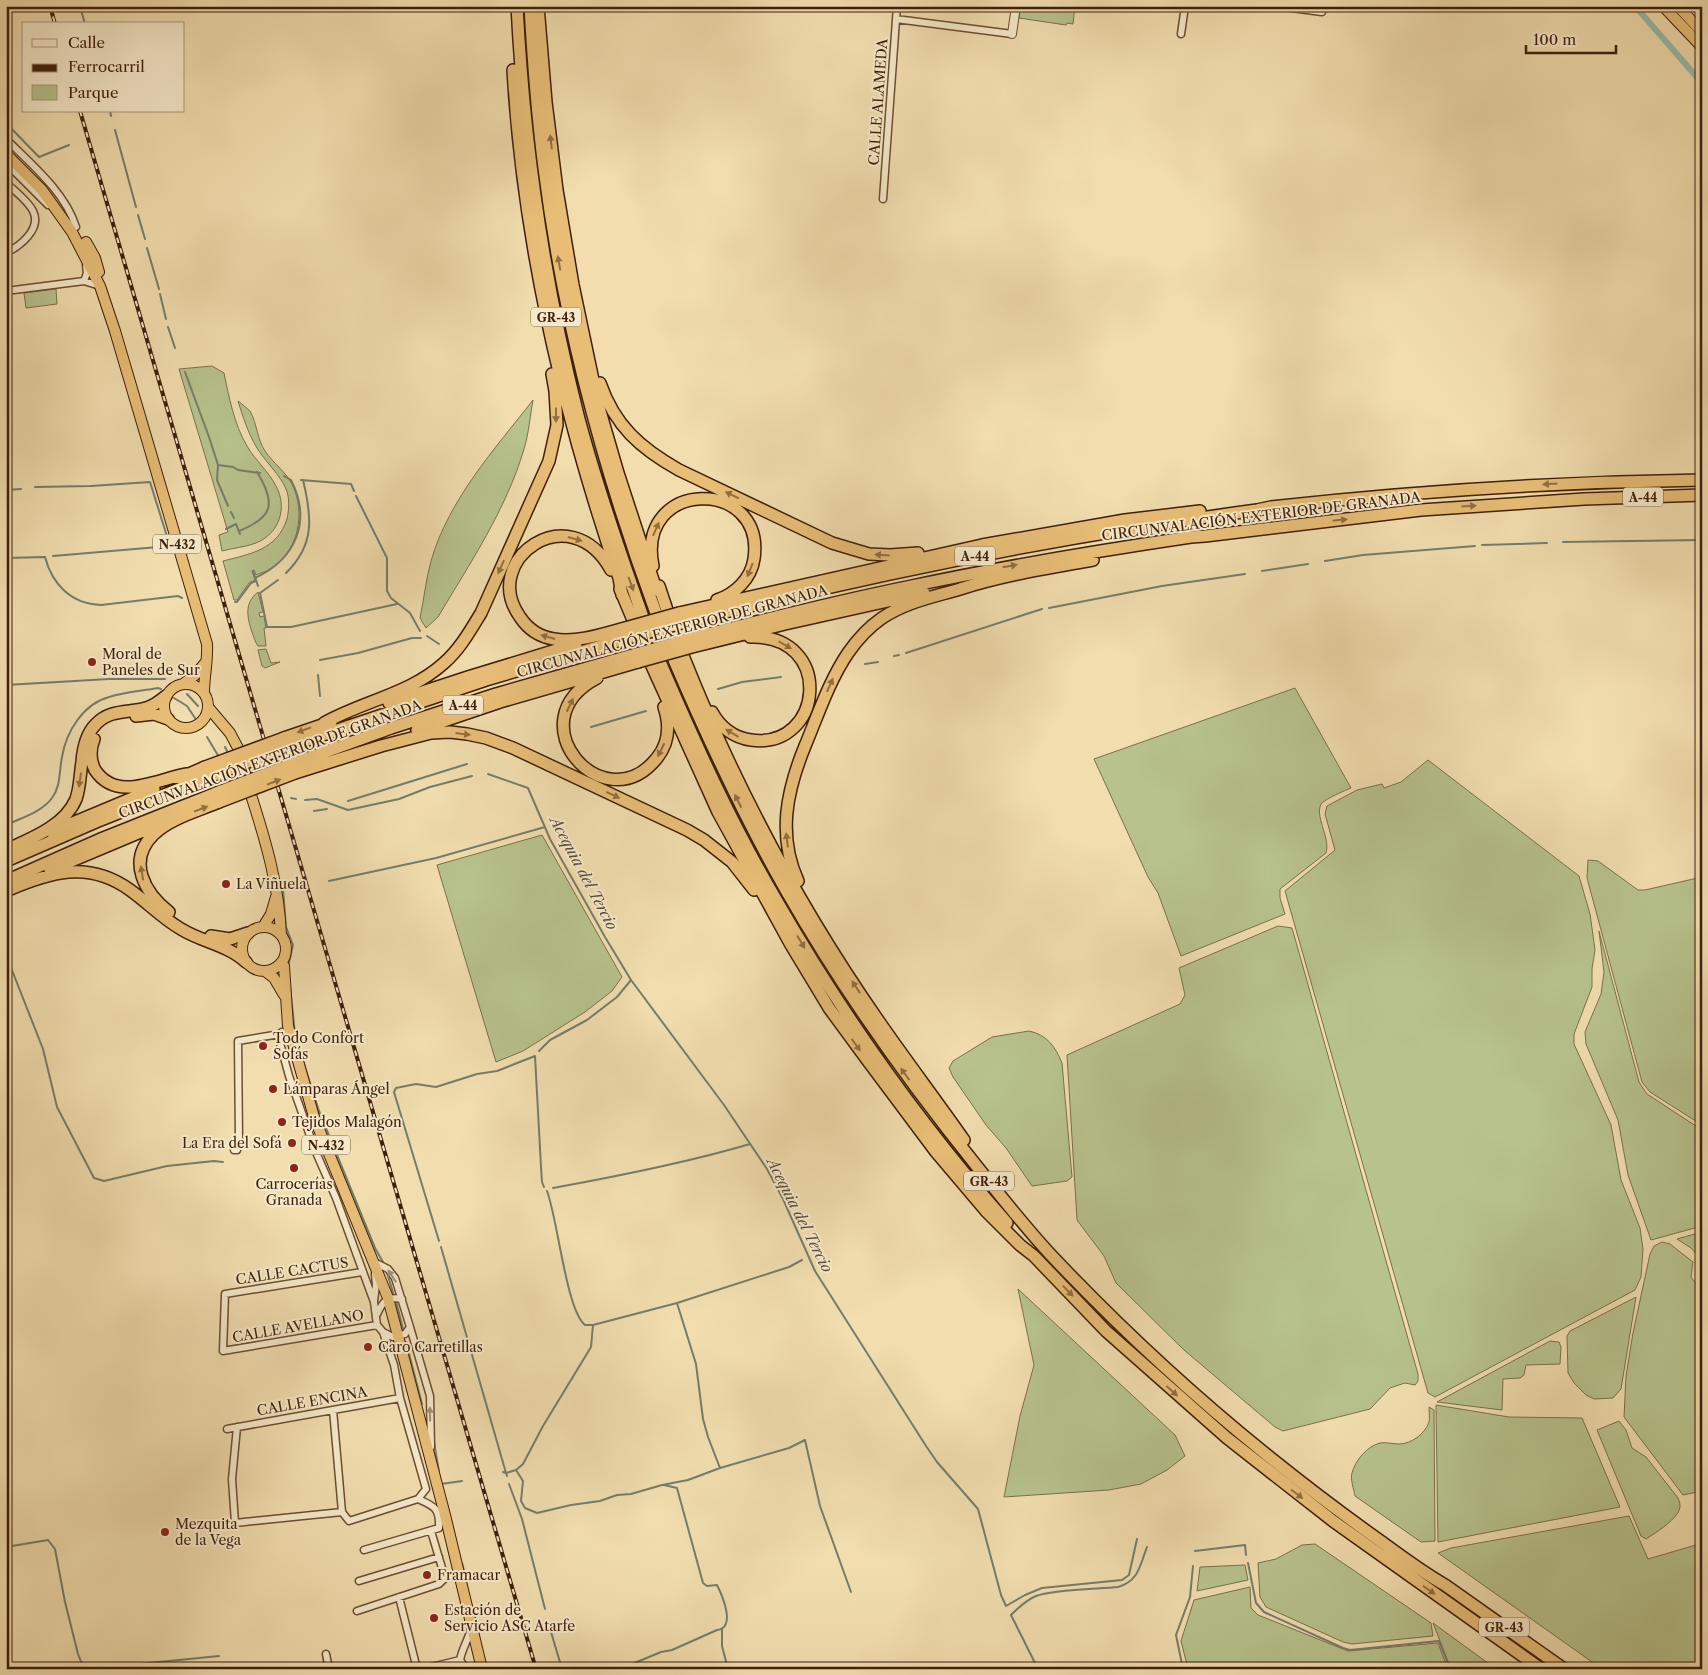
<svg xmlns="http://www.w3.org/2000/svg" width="1708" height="1675" viewBox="0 0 1708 1675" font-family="'Libre Caslon Text',serif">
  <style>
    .green { fill: #b7c28c; stroke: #7b704b }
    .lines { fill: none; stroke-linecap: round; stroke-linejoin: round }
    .stream { stroke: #767d6b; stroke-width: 2 }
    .canal { stroke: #9bbcab; stroke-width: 6 }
    .minor-casing { stroke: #6c4e33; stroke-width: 9 }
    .tertiary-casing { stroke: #6c4e33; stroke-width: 10 }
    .trunk-casing { stroke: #3f1f0a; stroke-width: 12 }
    .motorway-casing { stroke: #3f1f0a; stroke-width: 14 }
    .minor { stroke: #f6e9ca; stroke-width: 6 }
    .tertiary { stroke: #f6e9ca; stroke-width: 8 }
    .trunk { stroke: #e8be77; stroke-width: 10 }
    .motorway { stroke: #e8be77; stroke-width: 11 }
    .rail-casing { stroke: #3f1f0a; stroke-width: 4 }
    .rail { stroke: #f6e9ca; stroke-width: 2; stroke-dasharray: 5.5; stroke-linecap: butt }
    .motorway-bridge-casing { stroke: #3f1f0a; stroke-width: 14; stroke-linecap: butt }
    .motorway-bridge { stroke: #e8be77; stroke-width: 11 }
    .oneway { fill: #946e40 }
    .oneway2 { fill: #a48e74 }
    .poi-dot { fill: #8f2418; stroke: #f6e9ca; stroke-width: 2 }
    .labels { text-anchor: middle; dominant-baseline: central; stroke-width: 4; stroke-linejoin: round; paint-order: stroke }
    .shield { fill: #f6e9ca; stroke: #765c44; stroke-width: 1 }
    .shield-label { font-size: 12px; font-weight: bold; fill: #3f1f0a }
    .street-label { font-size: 14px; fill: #3f1f0a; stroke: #f6e9ca }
    .poi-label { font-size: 14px; fill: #3f1f0a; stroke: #f6e9ca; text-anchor: start }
    .water-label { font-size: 15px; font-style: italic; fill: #5b4e3a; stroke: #f6e9ca }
  </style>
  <rect width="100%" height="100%" fill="#f1ddae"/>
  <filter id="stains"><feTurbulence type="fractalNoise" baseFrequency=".004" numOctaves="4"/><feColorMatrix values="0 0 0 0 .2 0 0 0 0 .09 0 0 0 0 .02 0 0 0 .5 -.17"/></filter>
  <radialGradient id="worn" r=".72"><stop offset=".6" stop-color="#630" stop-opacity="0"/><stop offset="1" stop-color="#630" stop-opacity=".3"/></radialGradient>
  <path class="green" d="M1020 6H1075L1073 24 1067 23 1066 25 1019 18Z
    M56 289 57 304 26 308 24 293Z
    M212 366 224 373C229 397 234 424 247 446 255 460 269 472 276 486 288 508 279 534 256 543 246 547 233 548 222 551L219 535 228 532 179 369Z
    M533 400C530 416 529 433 524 449 506 510 470 563 438 617L426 628 420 618C424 599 426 579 431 561 449 499 494 450 533 400Z
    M238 401C242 404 247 408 250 411 257 423 257 439 265 451 273 463 285 471 292 484 306 512 299 552 270 569 266 572 260 573 256 575L254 570 252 571 255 580 249 583 237 600H234L223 561C250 554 277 550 287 519 289 510 290 498 286 489 281 476 264 460 257 448 248 433 243 417 238 401Z
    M258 592 263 612 259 613 260 617 264 616 266 628H264L266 646H258C255 642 254 637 252 632 247 617 244 603 258 592Z
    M266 649 271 663 280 662 265 668 262 666 258 650Z
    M1295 688 1351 788C1344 791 1327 798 1322 803 1313 814 1331 838 1326 853L1280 889V898L1285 914 1181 956 1158 893 1148 877 1094 759Z
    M1428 760 1579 876 1590 914 1595 950 1592 969V987L1574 1034V1044L1611 1125 1621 1180 1640 1228 1643 1249 1641 1277 1635 1290 1435 1397 1428 1393 1285 891 1335 850 1325 814 1327 806 1357 790 1382 784 1384 788 1401 782Z
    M542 835 622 977 612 991 585 1012 523 1051 496 1062 437 865Z
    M1588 860 1598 861 1638 890H1645L1702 877V1125L1650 1092 1642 1082 1587 878Z
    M1278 926 1292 928 1418 1374V1381L1415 1385 1405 1383 1390 1388 1370 1409 1283 1431 1275 1427 1184 1350 1116 1283 1104 1256 1077 1220 1067 1055 1180 1004 1185 995 1179 968Z
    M1599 931 1639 1082 1647 1094 1702 1130V1226L1651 1240 1628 1175 1618 1120 1586 1044 1585 1032 1601 994 1604 972Z
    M1029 1031C1047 1035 1055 1046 1062 1063L1072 1177 1067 1181 1032 1186 1006 1148 986 1125 953 1077 949 1068 953 1061 992 1037Z
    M1702 1232V1260L1691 1248 1677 1239Z
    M1662 1242 1670 1244 1693 1262 1691 1277 1702 1292V1491L1683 1495 1624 1417 1626 1376 1633 1333 1650 1254 1654 1246Z
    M1018 1289 1175 1435 1185 1456 1167 1470 1141 1484 1109 1490 1004 1497 1020 1416 1034 1365Z
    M1636 1297 1621 1389 1613 1398 1594 1399 1586 1395 1574 1383 1568 1373 1567 1336 1570 1331Z
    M1550 1341 1559 1342 1561 1347 1560 1364 1526 1365 1524 1375 1520 1378 1503 1379 1502 1410 1437 1402Z
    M1436 1405 1509 1417 1582 1418 1620 1507 1438 1542Z
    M1429 1407 1434 1410 1435 1541 1421 1542 1355 1496C1354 1490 1350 1479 1352 1473 1355 1461 1367 1446 1380 1443 1386 1442 1393 1444 1399 1444 1411 1444 1425 1434 1429 1422 1430 1418 1429 1411 1429 1407Z
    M1619 1421 1626 1430 1632 1448 1646 1457 1678 1498C1679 1500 1680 1503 1680 1506 1680 1518 1655 1533 1646 1539L1641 1536 1597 1430Z
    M1629 1516 1648 1559 1696 1545 1702 1547V1669H1602L1438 1553 1451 1548Z
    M1315 1544 1431 1623 1433 1636 1352 1644 1343 1642 1266 1607 1260 1597 1258 1563 1276 1559 1302 1545Z
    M1245 1565 1248 1580 1197 1591 1200 1567Z
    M1250 1587 1251 1608 1258 1615 1348 1651 1438 1643 1448 1669H1188L1181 1641 1194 1600Z
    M1433 1623 1496 1669H1451Z"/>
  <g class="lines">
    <path class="stream" d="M81 10 85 24
      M110 111 111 116
      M6 123 39 157 69 145
      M115 130 136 207
      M138 215 145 239
      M147 248 159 289
      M160 294 166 319
      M168 327 175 348
      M185 372 209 437 218 465 217 480 228 506
      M218 465 233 467 238 470 260 473
      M301 480 351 484 354 491
      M35 487 91 486 150 482 170 546 53 556
      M6 490 21 489
      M356 496 387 558V591L391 598 410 613 420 631
      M231 512 234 518
      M226 529 236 524 240 534
      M239 531C274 517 276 503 257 472
      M1563 542 1702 540
      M1482 545 1547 543
      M6 558 45 557C52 584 71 604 101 605L178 596 182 598
      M1325 561 1363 555 1475 546
      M253 571 258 586
      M1262 571 1308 564
      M286 573C315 545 312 517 303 480
      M255 578C296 559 312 521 291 480L284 476
      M278 580 260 593 267 627H291L397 604
      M235 602H237L251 583 256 581
      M1049 608 1162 586 1245 574
      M427 636 439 644
      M906 653 1042 609
      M894 656 899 655
      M320 660 358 653 412 638H421
      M865 664 878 662
      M318 675 320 696
      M6 685 109 679H165
      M718 689 742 682 781 677
      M187 694 198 706
      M174 698 187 706 195 718
      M591 727 646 711
      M207 737 219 757
      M225 747 228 753
      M488 774 528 788 550 839 605 937 631 980 724 1105 767 1169 783 1199 815 1271 926 1446 937 1462 978 1509 1001 1595 1006 1606 1025 1595 1042 1588 1122 1580 1129 1575 1137 1539
      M291 798 296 799
      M305 800 317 799 348 810 399 799 430 787 472 776
      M348 801 467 764
      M314 811 327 809
      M6 825C21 818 42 812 52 798 61 786 59 771 62 757 66 732 83 704 109 697 125 692 142 691 158 688L161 689
      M329 881 436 858 545 827
      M283 889 286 927 293 945 288 967
      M6 955 43 1049 57 1107 94 1178 104 1181 167 1166 214 1161 223 1162
      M290 986 295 1034
      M539 1051 550 1040 587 1020 617 997 631 980
      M302 1058 319 1111 375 1248 383 1262
      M553 1188C619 1176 686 1163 750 1144
      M547 1191C558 1220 566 1309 585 1325H593
      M439 1241 394 1092 396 1088 416 1084 436 1087 477 1074 497 1071 535 1056 541 1167 542 1182 544 1187
      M441 1247 506 1473 516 1470 523 1481 521 1501 525 1508 537 1513 571 1505 600 1501 617 1495 631 1494 662 1485 688 1480 720 1468 708 1437 703 1419 696 1364 677 1303 789 1267 802 1260
      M387 1272 393 1293
      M396 1301 403 1329
      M406 1342 422 1404
      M434 1442 439 1472
      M720 1468 789 1448 805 1440 820 1506 851 1592
      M516 1470 523 1464 543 1426 591 1347 593 1325 677 1303
      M503 1472 506 1473 507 1476
      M441 1484 462 1481
      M509 1484 522 1519 545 1609
      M6 1547 48 1540 55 1549 65 1602 78 1654 84 1669
      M1195 1551 1245 1545 1246 1555
      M462 1563 464 1571
      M1248 1563 1256 1603 1264 1612 1343 1648 1350 1650 1439 1641 1450 1669
      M722 1629V1646L728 1669
      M551 1632 562 1669
      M6 1663 8 1669
      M114 1669 139 1664 219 1656
      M620 1669 661 1652 672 1650 717 1630C736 1628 723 1597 717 1585L707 1586 703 1583 677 1488 664 1485
      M1038 1669 1011 1615C1018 1608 1026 1600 1036 1596 1053 1589 1098 1589 1118 1587 1139 1581 1140 1565 1147 1547
      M1183 1669 1176 1635 1190 1597 1193 1566"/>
    <path class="canal" d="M1635 6 1702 83"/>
    <defs>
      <path id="minor" d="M1276 6 1322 12
        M896 19 1012 34
        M1181 34 1185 6
        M6 139C31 164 65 192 76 227
        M6 163 48 205
        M6 183C15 191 28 201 33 211 42 229 20 246 6 253
        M883 199 897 6
        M84 281 87 273 86 265
        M6 291 84 281 100 286
        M280 1034V1043L289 1076 315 1150 336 1198 374 1302 377 1325 383 1332 393 1337 405 1334 410 1327 395 1278 388 1269 374 1262
        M234 1150H237L239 1141 238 1041 280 1034 282 1032
        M362 1272 225 1294 223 1351 377 1325
        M374 1301 376 1285 375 1274
        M377 1314C383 1301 387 1296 402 1299
        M410 1327 430 1396 431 1447
        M383 1332 394 1365 400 1398 426 1489 418 1499
        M333 1410 342 1512
        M237 1427 232 1479 235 1523 342 1512 349 1521 418 1499
        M227 1429 400 1398
        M431 1531 445 1578
        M364 1550 439 1528C440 1508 434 1506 418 1499
        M359 1581 439 1557
        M399 1597 417 1669
        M357 1611 439 1584 445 1578 459 1575
        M326 1654 329 1669
        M460 1660C462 1649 468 1640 471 1629
        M460 1660 466 1669
        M423 1669 460 1660"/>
      <path id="tertiary" d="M1012 34 1016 6"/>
      <path id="trunk" d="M1663 6 1702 47
        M1678 6 1702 32
        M6 154 42 190 72 232 100 286 115 331 207 644C208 661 204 676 204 693
        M86 242 95 258 99 272
        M183 684 195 675 206 662
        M164 706a22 22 0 1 1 44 0a22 22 0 1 1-44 0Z
        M208 707 230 733 238 748
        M243 768 246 776
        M251 795C266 842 279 886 281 935
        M242 949a22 22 0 1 1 44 0a22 22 0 1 1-44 0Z
        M263 927 271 914 276 897
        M281 963 284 966 288 1026 314 1117 388 1298 445 1515 482 1669
        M265 971 274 978 284 995"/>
      <path id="motorway" d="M517 6C524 144 544 281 578 415 596 483 619 550 643 617
        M530 6C533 60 537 114 544 168 563 320 603 469 656 613
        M538 6 546 102 557 190 573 285 598 404 618 473 654 583 661 593
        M513 70C523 243 563 414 619 578L622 595
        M600 383C615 426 640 448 679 470L832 543 869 554 890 555 918 553
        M653 566C635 478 766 477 754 559 751 579 735 594 717 600
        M611 570C570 495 479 560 520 617 528 629 540 637 554 639 577 643 603 634 625 628
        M659 586 667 610
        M620 589 633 620
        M679 613 982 545 1125 520 1200 511
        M682 623C872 574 1063 536 1257 510L1271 507C1415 491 1558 482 1702 480
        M689 639C762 620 834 602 907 587 1001 567 1096 551 1191 537L1205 536 1421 510 1584 499 1702 495
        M692 647 785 624 924 593
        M684 658C735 786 801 910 880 1023 907 1062 936 1100 964 1140
        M674 660C708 739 744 817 787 892 843 990 908 1081 979 1169 1002 1198 1025 1227 1050 1254 1118 1326 1190 1393 1267 1455 1303 1484 1341 1513 1379 1540 1401 1556 1422 1572 1445 1585L1564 1669
        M661 664C696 745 732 825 777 901 843 1016 920 1124 1007 1223
        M652 666 718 812 791 945 829 1008 868 1061 936 1152 986 1211 1020 1245 1034 1256 1106 1331 1227 1438 1333 1521 1541 1669
        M597 678C514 721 604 824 657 758 669 743 670 725 664 707
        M389 703 468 677 576 644
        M712 712C720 727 734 738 751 740 824 750 835 634 750 637
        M136 716 154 714 168 719
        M324 723C363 701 410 694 444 663 460 649 470 631 481 613L549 461 557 425 555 391 552 374
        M417 730 500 702 638 662
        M284 738 331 722
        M94 739C90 749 90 760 95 770 117 803 157 779 187 774
        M287 747 486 680 628 638
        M292 764 391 728 496 694 636 654
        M295 773 381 746 431 733 450 732 467 734 486 738 513 748 687 830 704 840 732 862 754 890
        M180 778 205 767
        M51 832 154 789
        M6 850C30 839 65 826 76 799 80 788 80 774 82 762 83 748 86 734 96 724 110 709 129 713 146 708 154 706 160 701 166 696
        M6 861 96 822 209 777
        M50 870 162 823
        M6 881 103 838 216 793
        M798 881C777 835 787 790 805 746 818 715 829 681 848 653 857 640 869 627 882 618 906 602 933 597 960 589 1003 575 1049 568 1093 560
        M6 891C50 872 88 860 130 890 147 902 162 918 181 929 202 942 228 945 246 962
        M169 912C145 893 126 861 154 834 171 818 198 811 219 802
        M211 936 230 939 248 933"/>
    </defs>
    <use href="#minor" class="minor-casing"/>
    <use href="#tertiary" class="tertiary-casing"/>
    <use href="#trunk" class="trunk-casing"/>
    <use href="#motorway" class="motorway-casing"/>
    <use href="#minor" class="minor"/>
    <use href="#tertiary" class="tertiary"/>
    <use href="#trunk" class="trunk"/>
    <use href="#motorway" class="motorway"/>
    <defs>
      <path id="rail" d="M50 6 55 24
        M80 111 536 1669"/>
    </defs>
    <use href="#rail" class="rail-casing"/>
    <use href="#rail" class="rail"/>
    <defs>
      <path id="motorway-bridge" d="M625 628 679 613
        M628 638 682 623
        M636 654 689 639
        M638 662 692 647
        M205 767 284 738
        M209 777 287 747
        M216 793 292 764
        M219 802 295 773"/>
    </defs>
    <use href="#motorway-bridge" class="motorway-bridge-casing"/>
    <use href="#motorway-bridge" class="motorway-bridge"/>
  </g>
  <defs><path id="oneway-solid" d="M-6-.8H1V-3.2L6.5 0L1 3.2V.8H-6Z" transform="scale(1.25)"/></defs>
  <g class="oneway">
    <use href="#oneway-solid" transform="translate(551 142) rotate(-97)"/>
    <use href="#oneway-solid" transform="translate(559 263) rotate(-100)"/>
    <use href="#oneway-solid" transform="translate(556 415) rotate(90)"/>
    <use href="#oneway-solid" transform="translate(1550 484) rotate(177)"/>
    <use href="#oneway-solid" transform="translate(732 495) rotate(-154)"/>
    <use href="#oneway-solid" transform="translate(1469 506) rotate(-4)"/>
    <use href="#oneway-solid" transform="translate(1340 520) rotate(-6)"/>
    <use href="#oneway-solid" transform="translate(656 529) rotate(-66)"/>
    <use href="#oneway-solid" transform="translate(575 539) rotate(16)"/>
    <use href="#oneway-solid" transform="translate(882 555) rotate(-176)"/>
    <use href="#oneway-solid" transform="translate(1010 566) rotate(-10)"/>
    <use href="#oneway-solid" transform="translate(501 567) rotate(114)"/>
    <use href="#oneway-solid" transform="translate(750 570) rotate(112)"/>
    <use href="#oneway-solid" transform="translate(631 584) rotate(70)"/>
    <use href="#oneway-solid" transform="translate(548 637) rotate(-164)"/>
    <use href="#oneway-solid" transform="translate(785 645) rotate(30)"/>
    <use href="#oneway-solid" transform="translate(830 685) rotate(-66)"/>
    <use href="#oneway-solid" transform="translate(570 705) rotate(-64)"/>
    <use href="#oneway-solid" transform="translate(304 730) rotate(160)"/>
    <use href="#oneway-solid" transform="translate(732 733) rotate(-149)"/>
    <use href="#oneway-solid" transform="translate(463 734) rotate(7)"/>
    <use href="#oneway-solid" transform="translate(661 750) rotate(117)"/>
    <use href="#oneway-solid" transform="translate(80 780) rotate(98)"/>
    <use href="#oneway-solid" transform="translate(274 782) rotate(-21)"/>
    <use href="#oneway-solid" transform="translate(613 795) rotate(25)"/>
    <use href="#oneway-solid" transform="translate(738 801) rotate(-117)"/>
    <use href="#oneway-solid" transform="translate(201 809) rotate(-21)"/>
    <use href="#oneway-solid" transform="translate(787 840) rotate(-97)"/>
    <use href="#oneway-solid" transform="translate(142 873) rotate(-99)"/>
    <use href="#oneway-solid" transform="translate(801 942) rotate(59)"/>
    <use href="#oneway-solid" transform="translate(856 987) rotate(-123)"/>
    <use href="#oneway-solid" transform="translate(856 1045) rotate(54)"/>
    <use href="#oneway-solid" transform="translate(905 1074) rotate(-126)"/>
    <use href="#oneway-solid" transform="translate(1068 1291) rotate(46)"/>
    <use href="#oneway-solid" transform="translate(1172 1391) rotate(42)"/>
    <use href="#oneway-solid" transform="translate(1297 1494) rotate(37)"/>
    <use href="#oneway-solid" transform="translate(1429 1590) rotate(35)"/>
  </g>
  <g class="oneway2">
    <use href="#oneway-solid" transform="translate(392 1276) rotate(-124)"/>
    <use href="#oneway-solid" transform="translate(430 1414) rotate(-91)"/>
  </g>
  <g class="poi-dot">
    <circle cx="92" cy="662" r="5"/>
    <circle cx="226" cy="884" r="5"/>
    <circle cx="263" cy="1046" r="5"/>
    <circle cx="273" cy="1089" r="5"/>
    <circle cx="282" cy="1122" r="5"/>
    <circle cx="292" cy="1143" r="5"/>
    <circle cx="294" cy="1168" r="5"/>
    <circle cx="368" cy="1347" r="5"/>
    <circle cx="165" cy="1532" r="5"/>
    <circle cx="427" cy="1575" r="5"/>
    <circle cx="434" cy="1618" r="5"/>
  </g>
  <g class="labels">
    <g class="shield">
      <rect x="531" y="307.5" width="50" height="19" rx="4"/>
      <rect x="1623" y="487.5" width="40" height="19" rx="4"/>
      <rect x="153" y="534.5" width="48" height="19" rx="4"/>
      <rect x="955" y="546.5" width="40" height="19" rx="4"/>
      <rect x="443" y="695.5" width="40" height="19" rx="4"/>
      <rect x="302" y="1135.5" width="48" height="19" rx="4"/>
      <rect x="964" y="1171.5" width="50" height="19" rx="4"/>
      <rect x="1479" y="1617.5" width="50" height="19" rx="4"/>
    </g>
    <g class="shield-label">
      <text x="556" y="317">GR-43</text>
      <text x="1643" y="497">A-44</text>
      <text x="177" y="544">N-432</text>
      <text x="975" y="556">A-44</text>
      <text x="463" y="705">A-44</text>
      <text x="326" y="1145">N-432</text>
      <text x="989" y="1181">GR-43</text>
      <text x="1504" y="1627">GR-43</text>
    </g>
    <g class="street-label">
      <text transform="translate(878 102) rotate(-86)">CALLE ALAMEDA</text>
      <text transform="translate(1261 516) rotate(-7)">CIRCUNVALACIÓN EXTERIOR DE GRANADA</text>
      <text transform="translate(672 631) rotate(-15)">CIRCUNVALACIÓN EXTERIOR DE GRANADA</text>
      <text transform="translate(270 759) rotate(-20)">CIRCUNVALACIÓN EXTERIOR DE GRANADA</text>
      <text transform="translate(292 1271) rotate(-9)">CALLE CACTUS</text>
      <text transform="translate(298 1326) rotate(-10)">CALLE AVELLANO</text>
      <text transform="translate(312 1401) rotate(-10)">CALLE ENCINA</text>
    </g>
    <g class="poi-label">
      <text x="102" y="654">Moral de<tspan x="102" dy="16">Paneles de Sur</tspan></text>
      <text x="236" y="884">La Viñuela</text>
      <text x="273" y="1038">Todo Confort<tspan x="273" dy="16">Sofás</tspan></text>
      <text x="283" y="1089">Lámparas Ángel</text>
      <text x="292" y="1122">Tejidos Malagón</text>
      <text x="282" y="1143" text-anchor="end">La Era del Sofá</text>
      <text x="294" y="1184" text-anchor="middle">Carrocerías<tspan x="294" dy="16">Granada</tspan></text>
      <text x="378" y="1347">Caro Carretillas</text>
      <text x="175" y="1524">Mezquita<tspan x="175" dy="16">de la Vega</tspan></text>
      <text x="437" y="1575">Framacar</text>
      <text x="444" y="1610">Estación de<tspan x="444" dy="16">Servicio ASC Atarfe</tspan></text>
    </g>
    <g class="water-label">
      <text transform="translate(584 873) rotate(62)">Acequia del Tercio</text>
      <text transform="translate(800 1215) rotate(63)">Acequia del Tercio</text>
    </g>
  </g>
  <rect width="1708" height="1675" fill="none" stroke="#f1ddae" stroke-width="25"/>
  <rect x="8" y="8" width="1693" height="1660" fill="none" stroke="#3f1f0a" stroke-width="2.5"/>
  <rect x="12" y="12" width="1683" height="1650" fill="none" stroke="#3f1f0a"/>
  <rect x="22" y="22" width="162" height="90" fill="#f6e9ca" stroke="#ad987d"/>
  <rect x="32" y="39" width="25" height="8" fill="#f6e9ca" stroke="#ad987d"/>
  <text x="68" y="48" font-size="15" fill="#3f1f0a">Calle</text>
  <rect x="32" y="64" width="25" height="8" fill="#3f1f0a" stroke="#ad987d"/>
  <text x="68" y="72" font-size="15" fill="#3f1f0a">Ferrocarril</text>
  <rect x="32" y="85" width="25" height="15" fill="#b7c28c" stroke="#ad987d"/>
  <text x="68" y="98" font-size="15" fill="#3f1f0a">Parque</text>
  <path d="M1526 45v8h90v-8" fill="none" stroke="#3f1f0a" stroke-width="2.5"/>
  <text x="1533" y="45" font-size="15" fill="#3f1f0a" stroke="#f6e9ca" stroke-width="4" paint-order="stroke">100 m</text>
  <rect width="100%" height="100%" filter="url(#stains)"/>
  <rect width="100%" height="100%" fill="url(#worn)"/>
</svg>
